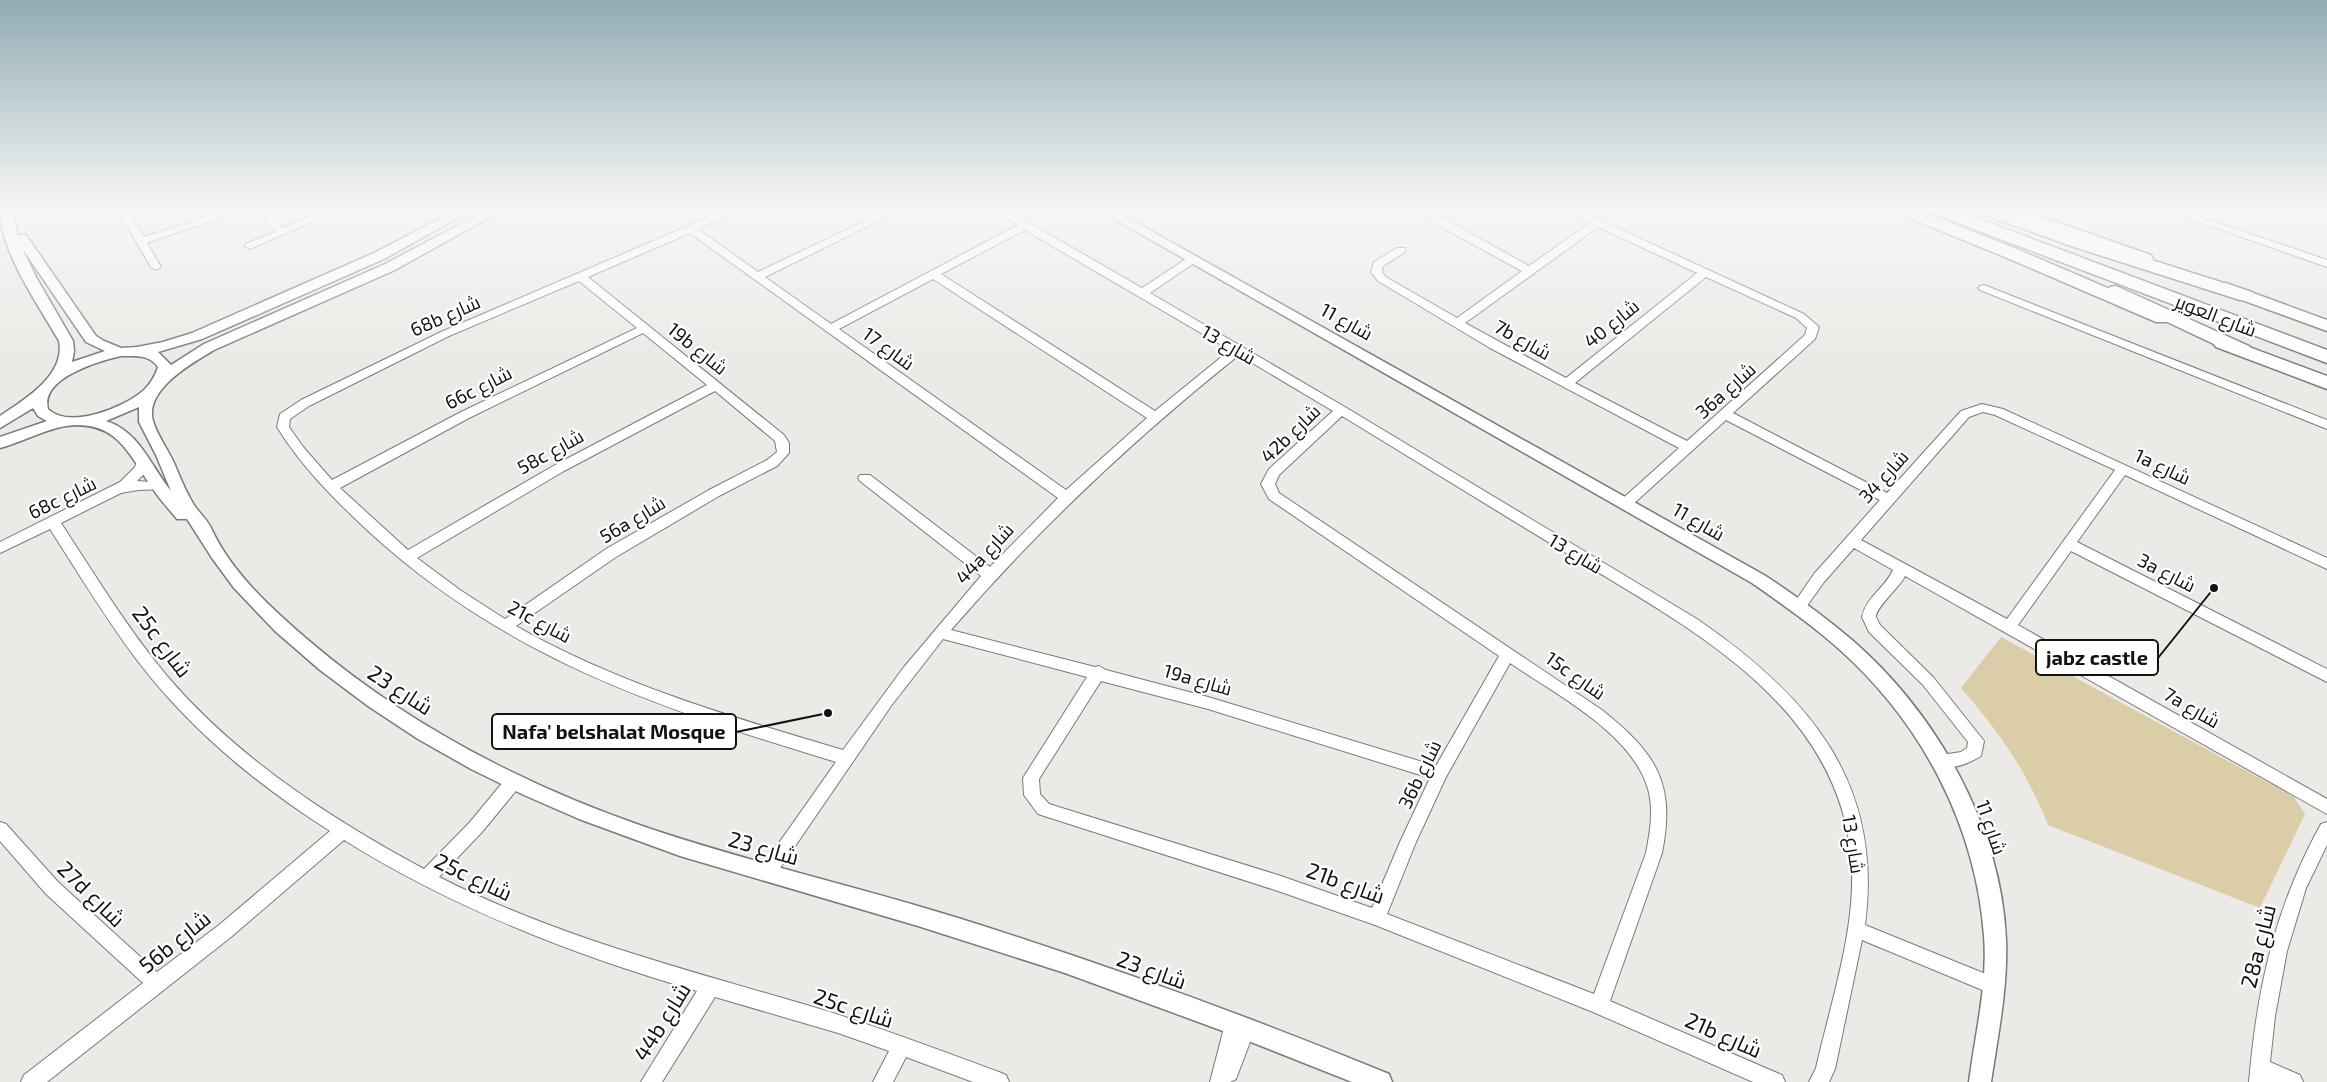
<svg xmlns="http://www.w3.org/2000/svg" width="2327" height="1082" viewBox="0 0 2327 1082" font-family="'Exo 2',Cairo,sans-serif">
  <style>
    .green { fill: #dacda7 }
    .lines { fill: none; stroke-linecap: round; stroke-linejoin: round }
    .minor-casing { stroke: #7b7a77; stroke-width: 2 }
    .tertiary-casing { stroke: #7b7a77; stroke-width: 3 }
    .primary-casing { stroke: #7b7a77; stroke-width: 3 }
    .trunk-casing { stroke: #7b7a77; stroke-width: 3 }
    .minor { fill: #fff; fill-rule: evenodd }
    .tertiary { fill: #fff; fill-rule: evenodd }
    .primary { fill: #fff; fill-rule: evenodd }
    .trunk { fill: #fff; fill-rule: evenodd }
    .labels { text-anchor: middle; dominant-baseline: central; stroke-width: 4.5; stroke-linejoin: round; paint-order: stroke }
    .street-label { font-size: 19px; fill: #131211; stroke: #fff }
    .near-street-label { font-size: 22px; fill: #131211; stroke: #fff }
    .leader { fill: none; stroke: #131211; stroke-width: 2 }
    .callout-dot { fill: #131211; stroke: #fff; stroke-width: 2 }
    .callout { fill: #fff; stroke: #131211; stroke-width: 2 }
    .callout-label { font-size: 20px; text-anchor: middle; font-weight: bold; fill: #131211 }
  </style>
  <rect width="100%" height="100%" fill="#ebeae7"/>
  <path class="green" d="M2001 637 2294 797 2305 814 2260 908 2048 825C2028 773 1998 730 1961 688Z"/>
  <g class="lines">
    <defs>
      <path id="minor" d="M117 209H127L144 237 230 209H245L147 243 161 267 156 270 151 267Z
        M258 209H268L283 228 328 209H341L250 249 245 246 246 244 275 232Z
        M728 209H741L698 229 758 272 890 209H903L765 277 831 324 1018 225 993 209H1005L1142 288 1189 257H1197V261L1150 293 1345 407 1697 619C1808 695 1884 782 1865 925L1998 979 2001 985 1998 991 1992 994 1862 940 1835 1069 1829 1082H1809L1816 1068C1831 1001 1858 924 1851 856 1836 699 1680 623 1561 550 1488 505 1415 461 1342 416L1279 475 1275 484 1279 493 1602 710C1656 753 1676 783 1662 853L1610 1001 1782 1075 1785 1082H1753L1593 1012 1375 925 1278 891 1038 814 1024 795 1023 778 1087 677 943 639 891 706 774 877 768 880 762 877 759 872 762 867 836 762C659 708 505 658 366 529 333 498 301 466 277 427L280 414 301 400 441 332ZM1025 230 1230 350 1155 411 941 274ZM690 233 1058 498 990 567 870 475H860L858 478 860 481 981 576 904 667 843 750C731 717 618 684 516 626L616 557 719 496 777 466 789 453V443L784 435 588 277ZM933 279 1147 418 1066 490 839 329ZM579 281 637 328 461 412 332 480 304 448 289 427 290 419 309 406 449 336ZM643 333 707 385 555 465 408 550 340 488 469 418ZM1239 355 1333 411 1269 469 1261 484 1269 499 1499 656 1436 766 1208 697 1106 670 1099 666 1095 667 951 630C1038 529 1134 439 1239 355ZM715 391 775 441 777 452 767 460 709 490 606 549 505 619 460 590 417 558 564 471ZM1510 663C1555 694 1632 733 1648 789 1654 810 1650 832 1646 853L1594 994 1387 914 1416 842 1446 777ZM1101 681 1208 709 1430 778 1400 842 1372 908 1278 875 1049 804 1040 794 1039 779Z
        M1416 209H1427L1529 266 1590 223 1563 209H1576L1804 314 1819 327 1815 339 1733 413 1887 493 1961 411 1982 404 2003 409 2327 558V569L2125 475 2077 542 2327 669V682L2071 551 2018 625 2327 799V814L1905 576C1900 587 1875 608 1876 617 1877 620 1879 622 1880 625L1933 677 1984 741 1981 756C1968 764 1950 771 1935 766L1933 761 1935 756 1961 752 1967 748 1968 742 1923 685 1869 632 1862 617C1866 597 1885 588 1893 570L1854 548 1824 582 1804 610H1794L1792 606 1814 574 1880 500 1726 420 1631 506H1621L1619 503 1621 500 1679 448 1490 348 1378 281 1371 272 1374 262 1397 248H1405V252L1383 266 1382 272 1386 277 1457 318 1522 271 1423 217ZM1598 227 1697 273 1566 378 1465 323ZM1706 277 1796 318 1807 328 1805 335 1687 441 1575 383ZM1983 412 1995 415 2115 470 2007 619 1861 540 1969 417Z
        M2162 209H2177L2327 260V267Z
        M1984 285 2327 420V429L1980 290 1978 288 1980 286Z
        M143 457 149 461 146 472 137 481 164 483 166 486 164 489 138 490 121 493 61 523C95 575 127 628 167 676 236 757 331 819 424 869L470 822 508 776 514 774 520 776 522 781 520 786 482 832 439 877C557 937 684 969 810 1006 874 1025 936 1049 999 1072L1006 1075 1009 1082H973L906 1057 893 1082H873L889 1051 838 1033 715 997 662 1082H641L697 991C573 955 453 908 344 840L231 937 47 1082H21L24 1075 143 983 46 894 0 841V822L6 824 58 882 157 972 219 925 330 831C260 787 191 730 140 664 107 621 79 574 50 529L0 553V542L120 482 135 467 138 458Z
        M2327 822V845L2306 888 2287 951 2275 1016 2270 1062 2300 1075 2303 1082H2249C2257 988 2275 907 2321 824Z
        M1234 1015 1241 1018 1242 1021 1246 1020 1253 1022 1255 1029 1236 1079 1230 1082H1210L1225 1024 1227 1018Z"/>
      <path id="tertiary" d="M0 209H11L18 235H26L96 336 104 341 121 348 137 347 163 342 192 333 374 253 459 209H474L384 259 202 339 158 352 171 365 204 344 385 264 489 209H504L395 270 214 350C192 363 144 390 153 421 158 438 171 453 177 470 182 482 187 494 194 505 199 513 208 520 212 530 232 573 272 609 308 640 406 724 524 785 645 827 748 862 855 886 958 918 1104 964 1248 1016 1389 1074L1392 1082H1352L1223 1031 1065 973 918 926 680 856 579 819 524 795 471 769 418 739 368 706 320 670 275 631 234 588 212 558 187 519H177C169 509 160 500 153 489 129 455 117 419 66 426 43 430 22 442 0 448V437L47 421 38 416 33 408 0 428V416C24 400 66 375 59 341 38 304 0 252 0 209ZM22 248 86 342 105 351 72 362 74 351 73 341 36 277ZM121 356C135 356 149 354 158 367 155 376 151 383 144 390 125 407 70 430 48 409 40 378 99 361 121 356ZM139 407V422L156 455 171 491C150 465 140 432 106 421Z
        M1097 209H1112L1764 575C1795 595 1824 616 1852 640 1936 713 2001 826 2006 939 2008 987 1998 1035 1991 1082H1969C1975 1034 1988 984 1984 936 1976 826 1922 723 1839 649 1812 625 1782 604 1752 583Z"/>
      <path id="primary" d="M1893 209H1915L2017 249 2168 314 2171 318 2168 322H2156L2005 257 1895 212Z
        M1996 209H2019L2151 255 2153 259 2151 263H2139L1998 212Z
        M2226 283 2327 320V331L2220 292 2217 288 2220 284Z
        M2222 337 2327 376V389L2216 347 2213 343 2216 339Z"/>
      <path id="trunk" d="M1930 209H1953L2327 350V363L1932 213Z
        M1978 209H2001L2086 239 2252 292 2255 296 2252 300H2240L2074 247 1980 213Z
        M2116 286 2249 346 2252 350 2249 354 2242 356 2235 354 2110 295 2107 291 2110 287Z"/>
    </defs>
    <use href="#minor" class="minor-casing"/>
    <use href="#tertiary" class="tertiary-casing"/>
    <use href="#primary" class="primary-casing"/>
    <use href="#trunk" class="trunk-casing"/>
    <use href="#minor" class="minor"/>
    <use href="#tertiary" class="tertiary"/>
    <use href="#primary" class="primary"/>
    <use href="#trunk" class="trunk"/>
  </g>
  <linearGradient id="sky" x2="0" y2="1"><stop stop-color="#91abb4"/><stop offset="0.58" stop-color="#f6f6f4"/><stop offset="1" stop-color="#f6f6f4" stop-opacity="0"/></linearGradient>
  <rect width="2327" height="360" fill="url(#sky)"/>
  <g class="labels">
    <g class="street-label">
      <text transform="translate(445 315) rotate(-24)">68b شارع</text>
      <text transform="translate(2216 315) rotate(21)">شارع العوير</text>
      <text transform="translate(1347 321) rotate(29)">شارع 11</text>
      <text transform="translate(1611 323) rotate(-39)">شارع 40</text>
      <text transform="translate(1523 339) rotate(29)">7b شارع</text>
      <text transform="translate(1229 344) rotate(30)">شارع 13</text>
      <text transform="translate(698 348) rotate(39)">19b شارع</text>
      <text transform="translate(889 348) rotate(36)">شارع 17</text>
      <text transform="translate(478 387) rotate(-27)">66c شارع</text>
      <text transform="translate(1725 390) rotate(-42)">36a شارع</text>
      <text transform="translate(1290 433) rotate(-44)">42b شارع</text>
      <text transform="translate(550 451) rotate(-29)">58c شارع</text>
      <text transform="translate(2163 466) rotate(25)">1a شارع</text>
      <text transform="translate(1883 476) rotate(-48)">شارع 34</text>
      <text transform="translate(62 497) rotate(-26)">68c شارع</text>
      <text transform="translate(632 519) rotate(-31)">56a شارع</text>
      <text transform="translate(1699 521) rotate(30)">شارع 11</text>
      <text transform="translate(984 553) rotate(-47)">44a شارع</text>
      <text transform="translate(1576 553) rotate(31)">شارع 13</text>
      <text transform="translate(2167 572) rotate(27)">3a شارع</text>
      <text transform="translate(540 621) rotate(28)">21c شارع</text>
      <text transform="translate(1576 675) rotate(35)">15c شارع</text>
      <text transform="translate(1198 679) rotate(16)">19a شارع</text>
      <text transform="translate(2192 707) rotate(30)">7a شارع</text>
      <text transform="translate(1419 774) rotate(-64)">36b شارع</text>
      <text transform="translate(1992 827) rotate(71)">شارع 11</text>
      <text transform="translate(1854 844) rotate(81)">شارع 13</text>
    </g>
    <g class="near-street-label">
      <text transform="translate(163 641) rotate(53)">25c شارع</text>
      <text transform="translate(401 689) rotate(33)">شارع 23</text>
      <text transform="translate(764 847) rotate(16)">شارع 23</text>
      <text transform="translate(474 876) rotate(25)">25c شارع</text>
      <text transform="translate(1346 882) rotate(20)">21b شارع</text>
      <text transform="translate(92 893) rotate(44)">27d شارع</text>
      <text transform="translate(174 941) rotate(-39)">56b شارع</text>
      <text transform="translate(2257 946) rotate(-76)">28a شارع</text>
      <text transform="translate(1152 969) rotate(20)">شارع 23</text>
      <text transform="translate(854 1007) rotate(18)">25c شارع</text>
      <text transform="translate(661 1021) rotate(-58)">44b شارع</text>
      <text transform="translate(1724 1034) rotate(24)">21b شارع</text>
    </g>
  </g>
  <path class="leader" d="M2214 588L2158 658M828 713L736 732"/>
  <g class="callout-dot">
    <circle cx="2214" cy="588" r="5"/>
    <circle cx="828" cy="713" r="5"/>
  </g>
  <g class="callout">
    <rect x="2036" y="640" width="122" height="35" rx="5"/>
    <rect x="492" y="714" width="244" height="35" rx="5"/>
  </g>
  <g class="callout-label">
    <text x="2097" y="665">jabz castle</text>
    <text x="614" y="739">Nafa' belshalat Mosque</text>
  </g>
</svg>
